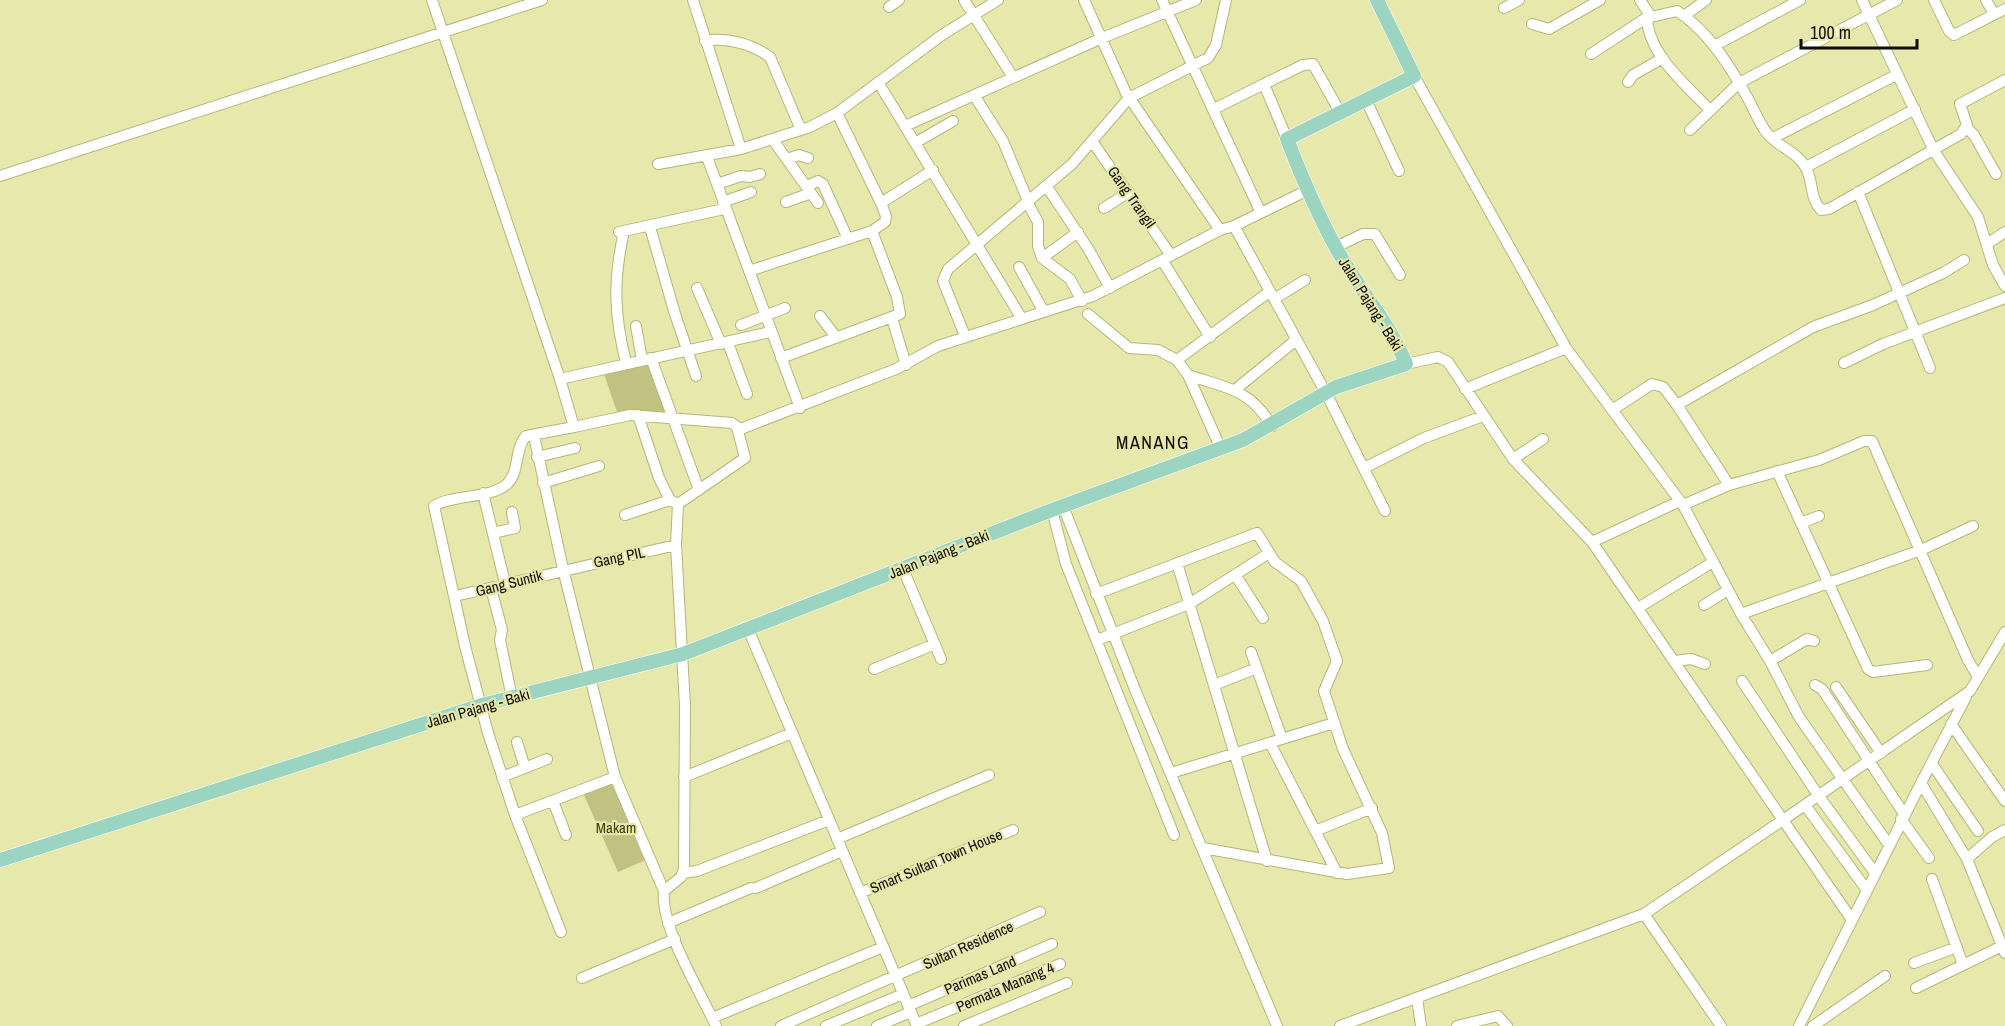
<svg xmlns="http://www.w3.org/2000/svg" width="2005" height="1026" viewBox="0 0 2005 1026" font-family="'Archivo Narrow',sans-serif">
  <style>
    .green { fill: #c1c282 }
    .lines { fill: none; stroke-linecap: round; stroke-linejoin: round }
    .minor-casing { stroke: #b5b67a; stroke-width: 12 }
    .major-casing { stroke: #fff; stroke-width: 15 }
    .minor { stroke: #fff; stroke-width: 10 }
    .major { stroke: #9bd5c2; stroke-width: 14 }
    .labels { text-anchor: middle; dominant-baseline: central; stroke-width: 4.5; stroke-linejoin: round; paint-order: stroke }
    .street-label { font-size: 15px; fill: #0d0d00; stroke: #e6e9ab }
    .park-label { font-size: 15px; fill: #3e3e05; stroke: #e6e9ab }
    .quarter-label { font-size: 18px; letter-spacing: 1.5px; fill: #0d0d00; stroke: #e6e9ab }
  </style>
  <rect width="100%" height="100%" fill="#e6e9ab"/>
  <path class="green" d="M650 361 669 415 617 412 603 371Z
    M614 782 648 859 618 872 584 795Z"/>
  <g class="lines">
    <defs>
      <path id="minor" d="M432 0 560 379
        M693 0 741 149
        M964 0 1013 77
        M1084 0 1126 93 1220 230 1234 226 1326 393 1385 511
        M1162 0 1261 213
        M1640 0 1651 17 1677 11C1707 30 1729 64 1746 95 1753 107 1758 121 1766 132 1777 147 1796 150 1806 168 1814 183 1809 197 1821 210L1829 209 1961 134 1967 125 1960 104 2005 80
        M1862 0 1934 151 1978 217 1993 265 2005 286
        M1934 0 1949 31 1954 35 2005 9
        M1986 0 1994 14
        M889 7 899 0
        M1504 8 1519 0
        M1684 16 1706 0
        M1647 17C1648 54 1685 84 1709 109
        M1532 24 1549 29 1600 0
        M705 41C727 37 752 44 770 57L801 130
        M1714 46 1800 0
        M1591 54 1649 16
        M1414 76 1566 348 1683 505 1741 614 1921 550 1973 526
        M878 82 1022 319
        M1628 82 1633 75 1663 58
        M974 95 1003 141 1028 201
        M1367 102 1399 171
        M1214 109 1264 84
        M905 126 1102 38 1196 0
        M1967 128 1974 135 1996 174
        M1690 130 1739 83 1897 0
        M1773 138 1896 75
        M1287 139 1264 84 1303 65 1313 64 1341 114
        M773 140 818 203
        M1092 141 1170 254
        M915 143 953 121
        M707 157 800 408
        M787 159 799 155 808 158
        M658 164 741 149 810 127 837 113 942 35 998 0
        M1806 167 1915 109
        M0 176 542 0
        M717 184 741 176 750 177 760 174
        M807 186 818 181 823 184 848 239
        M1047 187 1089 250 1110 288
        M1858 192 1930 368
        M723 202 751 192
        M786 202 811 193
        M1027 202 1038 222V246L1042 258
        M881 203 933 170
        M1104 208 1129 192
        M1234 226 1308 190
        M650 227 675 314 696 376
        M624 231C613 281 614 314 626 363
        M619 232 724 209
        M1078 232 1042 258 1070 279 1082 301
        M1987 244 2005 232
        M1336 247 1363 234H1375L1400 275
        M1162 260 1210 337
        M1019 267 1044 312
        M749 271 872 231 885 222 886 216 881 203 837 113
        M697 288 721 344
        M1274 299 1305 280
        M1088 314 1129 348 1158 350 1177 360 1188 375 1221 449
        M820 316 836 337
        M892 318 906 365
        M741 325 785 308
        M636 326 642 360
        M965 336 943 281 948 269 1072 164 1129 98 1208 58 1216 45 1226 0
        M728 343 747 394
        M651 358 699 490
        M781 358 900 314 897 297 872 231
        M1177 360 1269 292
        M1844 363 1883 344 2005 298
        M1406 364 1438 357 1448 362 1513 459 1592 542 1783 820 1970 691 2005 632
        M1188 375C1226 388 1249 388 1272 426
        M1236 389 1296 340
        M1465 389 1566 348
        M1677 405 1729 485
        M1612 410 1652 384 1663 387 1677 405 1813 327 1873 305 1943 273 1964 260
        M638 415 659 478 670 500 678 504
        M574 427 630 415 732 423 737 427 745 458 678 504 676 545 685 706 684 869 681 877 664 891
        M738 430 896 369 938 346 1093 296 1220 230
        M534 436 563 569 615 777 664 891C660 927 700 991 716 1026
        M537 457 575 448
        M1513 459 1543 439
        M1364 468 1424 438 1483 416
        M1777 471 1868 669 1873 672 1927 665
        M543 483 599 466
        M483 493 505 583
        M1683 505 1729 485 1819 460 1864 441H1872L1968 660 1978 677
        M1063 506 1136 692 1277 1026
        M1052 510 1066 564 1174 835
        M625 515 670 500
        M1801 523 1819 516
        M493 533 515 528 512 512
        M1592 542 1680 501
        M1177 563 1267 861
        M903 569 941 659
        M1236 576 1263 618
        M491 588 502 630 500 640 512 698
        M1096 594 1257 533 1275 562 1301 581 1323 621 1337 661 1324 691 1343 749 1382 833 1389 868 1347 874 1203 848
        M455 596 676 545
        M1704 605 1728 590
        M1638 608 1713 562
        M1741 614 1770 661 1799 717 1889 845
        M748 629 917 1026
        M1097 640 1189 604 1269 553
        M1251 652 1282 739
        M1675 661 1691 659 1705 664
        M1770 661 1807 639 1814 641
        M874 669 935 644
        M1742 681 1818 795 1875 873
        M1214 685 1257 668
        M1815 685 1822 689 1904 814
        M1836 687 1881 753
        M1966 697 1921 783 1967 859 2005 953
        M1951 724 2005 801
        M517 742 525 768
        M1270 743 1337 873
        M1932 764 1978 831
        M1171 773 1334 723
        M502 777 547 759
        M684 777 792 733
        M553 801 566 835
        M1805 805 1866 889
        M515 815 615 777
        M1901 819 1929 858
        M1315 831 1372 808
        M837 839 989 775
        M1967 859 1992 837 2005 830
        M683 873 697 871 829 820
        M1932 879 1963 965
        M756 888 842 851
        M860 893 1013 830
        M1644 914 1721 1026
        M668 923 751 888
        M561 932 515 815 488 733 465 646 434 506C453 494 491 499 507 484 520 472 514 449 526 436L574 427 560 379 770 332
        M1914 963 1957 947
        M582 978 675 939
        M1916 988 2002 946
        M1417 998 1421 1026
        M908 1006 1052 944
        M712 1018 883 947
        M916 1024 1060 964
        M781 1026 1040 912
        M826 1026 903 994
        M877 1026 911 1012
        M964 1026 1067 983
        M1340 1026 1644 914 1783 820 1852 920
        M1457 1026 1498 1016 1507 1026
        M1799 1026 1921 783
        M1813 1026 1885 976"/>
      <path id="major" d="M0 860 482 705 683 654 1052 510 1243 440 1336 387 1406 364C1392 328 1366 298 1346 265 1322 226 1304 183 1287 139L1414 76 1377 0"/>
    </defs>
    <use href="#minor" class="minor-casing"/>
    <use href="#major" class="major-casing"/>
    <use href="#minor" class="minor"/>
    <use href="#major" class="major"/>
  </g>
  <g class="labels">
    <g class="street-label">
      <text transform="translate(1132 197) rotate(55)">Gang Trangil</text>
      <text transform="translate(1371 304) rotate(58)">Jalan Pajang - Baki</text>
      <text transform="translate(939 554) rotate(-22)">Jalan Pajang - Baki</text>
      <text transform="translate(619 557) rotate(-12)">Gang PIL</text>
      <text transform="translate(509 583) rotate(-14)">Gang Suntik</text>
      <text transform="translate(478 708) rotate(-16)">Jalan Pajang - Baki</text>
      <text transform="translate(936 861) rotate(-23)">Smart Sultan Town House</text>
      <text transform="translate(968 945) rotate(-24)">Sultan Residence</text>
      <text transform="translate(980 975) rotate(-23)">Parimas Land</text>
      <text transform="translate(1005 987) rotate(-23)">Permata Manang 4</text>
    </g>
    <g class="park-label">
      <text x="616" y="827">Makam</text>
    </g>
    <g class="quarter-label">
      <text x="1153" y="442">MANANG</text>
    </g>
  </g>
  <path d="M1801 39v9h116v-9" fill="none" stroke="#0d0d00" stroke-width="3"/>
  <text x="1810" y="39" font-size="18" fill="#0d0d00" stroke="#e6e9ab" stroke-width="4.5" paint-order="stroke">100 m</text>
</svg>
